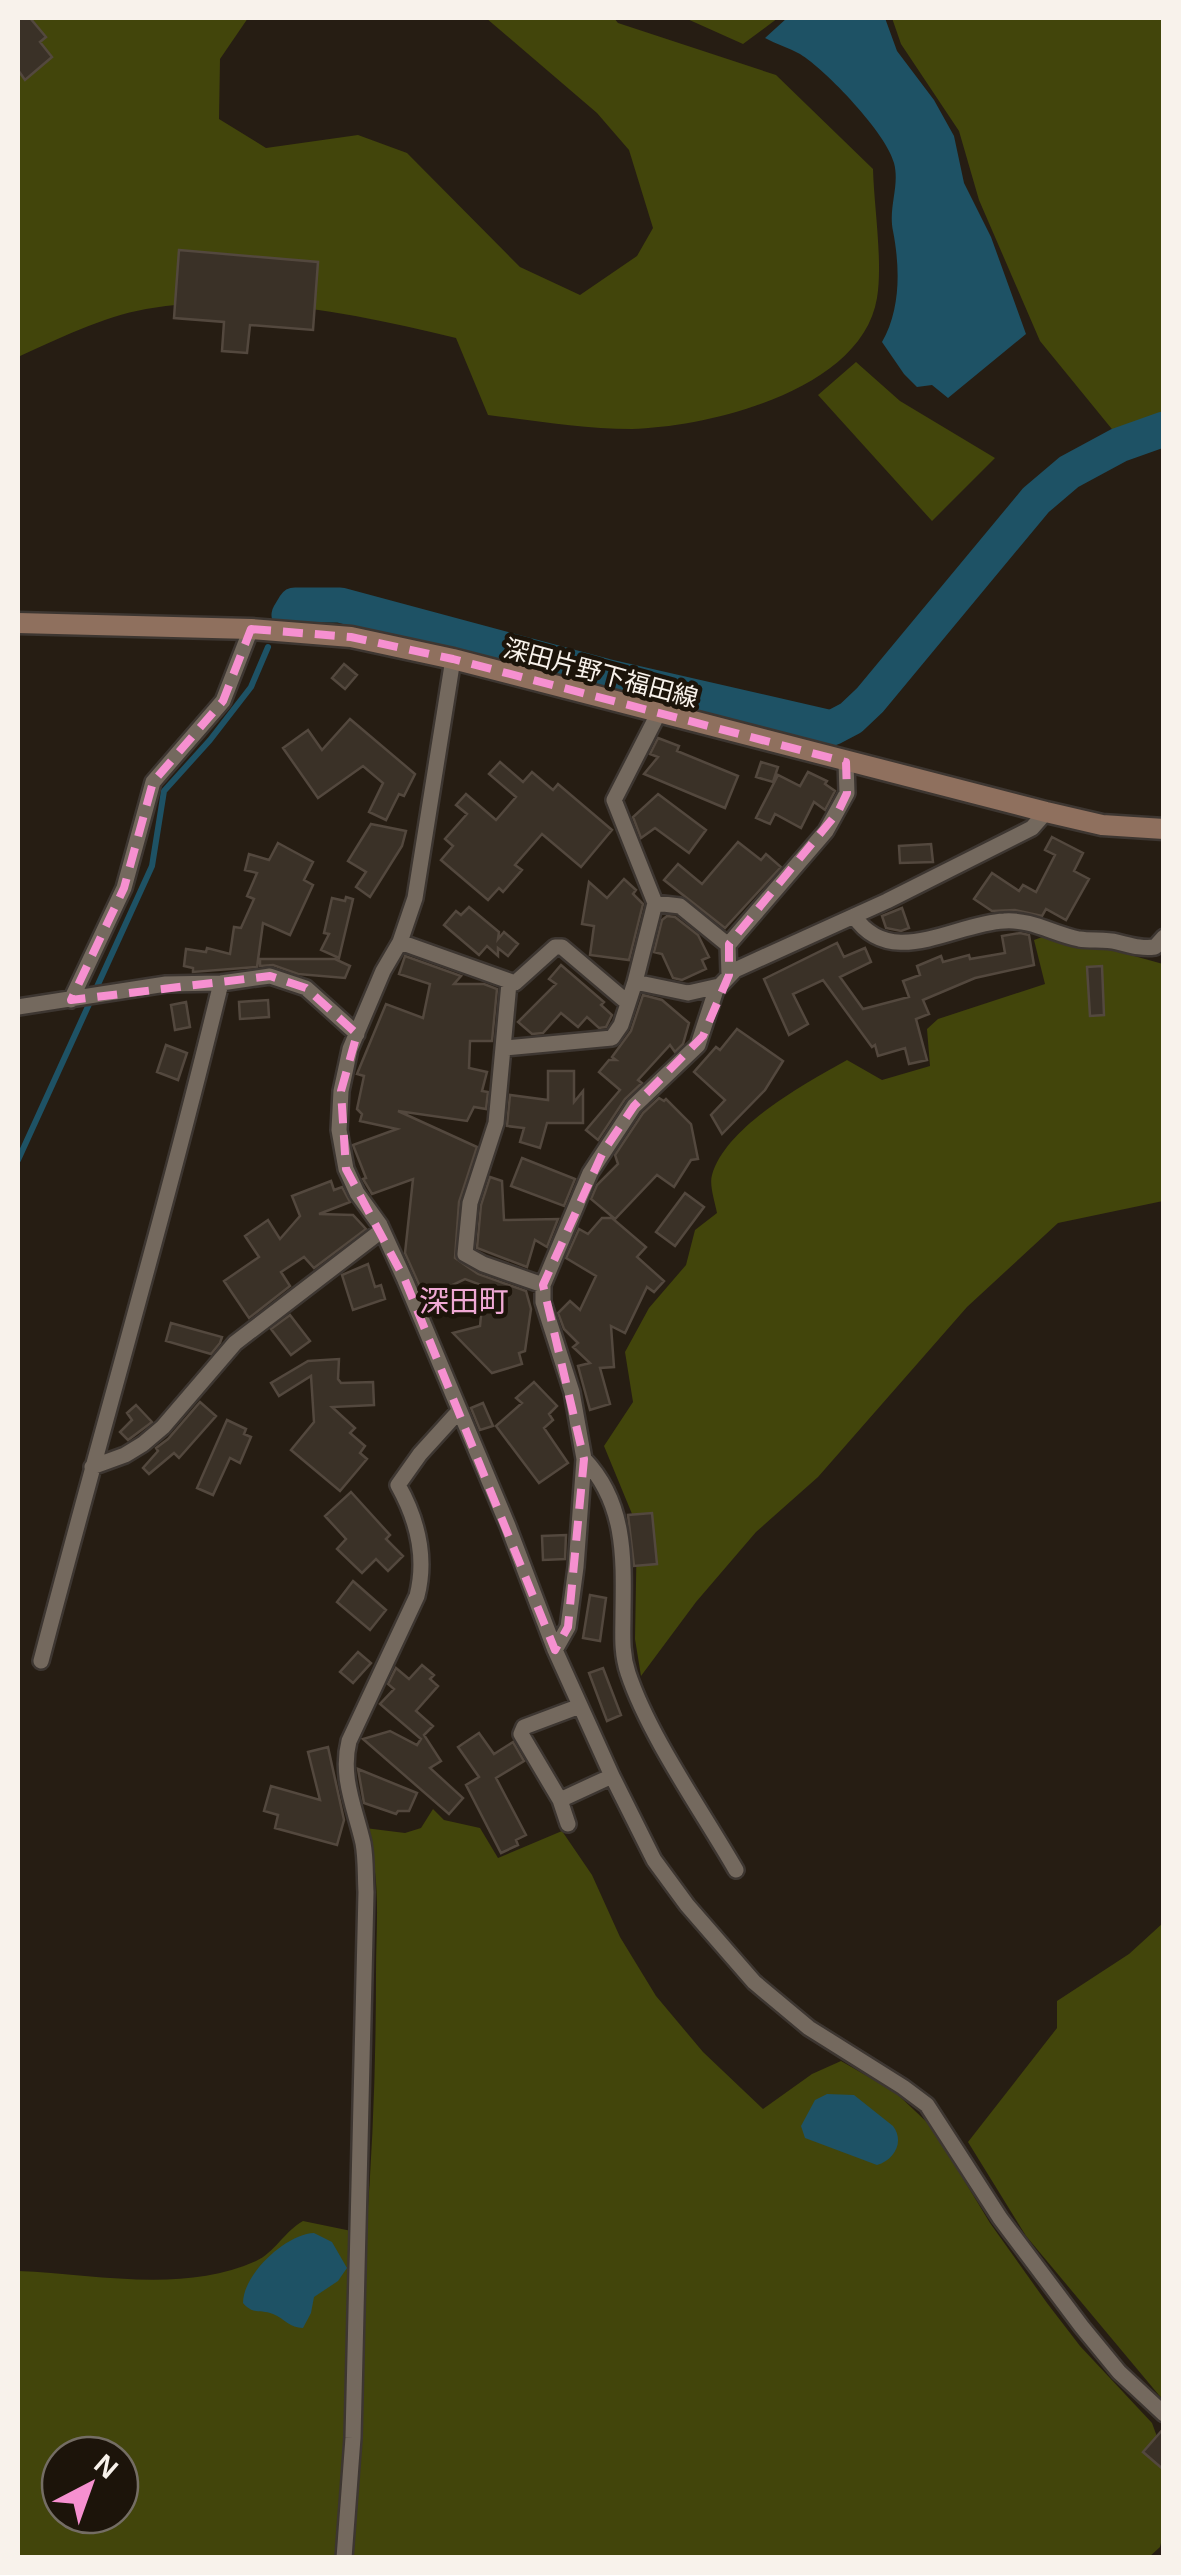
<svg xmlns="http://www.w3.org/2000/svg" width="1181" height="2575" viewBox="0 0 1181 2575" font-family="Arial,'Noto Sans JP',sans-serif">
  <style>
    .green { fill: #42450b; fill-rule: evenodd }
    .water { fill: #1e5265 }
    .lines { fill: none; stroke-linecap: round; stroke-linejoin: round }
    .stream { stroke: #1e5265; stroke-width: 6 }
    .river { stroke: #1e5265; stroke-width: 35 }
    .building { fill: #3a3127; stroke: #53483e; stroke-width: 2.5 }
    .minor-casing { stroke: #3d3631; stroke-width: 20 }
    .secondary-casing { stroke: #3d3631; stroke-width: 25 }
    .minor { stroke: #74695e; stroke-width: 15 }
    .secondary { stroke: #8f705e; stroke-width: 20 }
    .marked { fill: none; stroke: #f690d0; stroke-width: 8; stroke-dasharray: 20 12; stroke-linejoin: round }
    .labels { text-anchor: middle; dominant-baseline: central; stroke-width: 9; stroke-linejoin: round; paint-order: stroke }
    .street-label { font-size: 25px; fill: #f8f2eb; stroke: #1c140a }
    .quarter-label { font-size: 30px; fill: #f0a9d5; stroke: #1c140a }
  </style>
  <rect width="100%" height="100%" fill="#261d13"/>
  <path class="green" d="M18 18H248L220 59 219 119 266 148 358 135 407 153 520 267 580 295 637 256 653 228 629 150 597 113 486 18H614L618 23 776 75 873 169C874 207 883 262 877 298 862 390 710 427 632 429 583 429 536 421 488 415L456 338C354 314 252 291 146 309 102 317 58 339 18 357Z
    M685 18H778L743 44Z
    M892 18H1163V423L1120 439 1040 341 979 200 959 131 901 44Z
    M856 362 900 401 995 458 932 521 818 395Z
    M1045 936 1069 945 1091 944 1163 964V1201L1058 1223 967 1307 818 1477 756 1532 696 1602 641 1676 635 1639 637 1526 604 1446 633 1402 625 1352 649 1308 686 1265 695 1230 717 1213C715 1202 709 1185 712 1175 726 1126 806 1083 847 1060L882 1080 930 1066 927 1029 938 1019 1045 984 1034 940Z
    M433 1809 444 1820 480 1828 498 1858 562 1831 592 1875 620 1937 656 1996 703 2052 763 2109 812 2074 841 2061 895 2092 932 2127 990 2223 1047 2303 1080 2346 1152 2423 1163 2453 1164 2531 1160 2547 1148 2558 18 2557V2271C95 2274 183 2294 256 2261 274 2253 285 2231 303 2221L366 2234C373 2147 376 2060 376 1972 376 1924 382 1874 365 1828L405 1833 421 1828ZM60 2455H120V2515H60Z
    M1163 1923V2400L1026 2236 968 2142 1057 2028V2001L1129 1954Z"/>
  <path class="water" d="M787 18H885L897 51 934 100 954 136 964 183 991 237 1026 334 948 398 932 385 917 387 904 374 882 342C901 309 900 267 893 231 888 207 900 186 894 163 887 134 826 70 800 54 789 48 776 44 765 38Z
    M827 2094 854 2095 893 2126C905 2142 894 2160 877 2165L805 2138 801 2126 815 2100Z
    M314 2233 332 2242 347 2268 338 2281 314 2297 311 2313 303 2328C290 2328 285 2319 273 2314 260 2309 253 2315 243 2303 243 2274 286 2234 314 2233Z"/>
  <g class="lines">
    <path class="stream" d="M18 1160 152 866 164 791 210 740 251 687 268 647"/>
    <path class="river" d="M289 615 295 605H340L605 676 832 728 851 718 870 700 1036 500 1069 472 1119 445 1164 429"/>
  </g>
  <path class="building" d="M18 18H30L46 37 40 42 52 57 25 80 18 70Z
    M179 250 318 262 313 330 250 325 247 353 222 351 224 322 174 318Z
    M344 664 357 675 345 689 332 678Z
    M350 719 415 774 404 796 399 794 386 820 369 812 383 783 363 766 318 798 283 748 308 730 322 750Z
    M658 738 679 746 677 751 738 776 725 808 644 774 658 757 650 754Z
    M500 762 523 782 532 772 553 790 558 784 612 830 581 867 542 834 515 865 522 870 503 892 499 888 488 900 441 860 453 846 445 839 467 814 456 805 466 794 496 820 516 797 489 774Z
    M761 762 778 767 773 782 756 777Z
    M808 772 827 781 825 784 835 791 825 810 814 802 801 828 775 814 770 824 756 818 778 775 800 786Z
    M658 794 706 830 689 853 655 828 641 838 633 817Z
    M371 824 406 831 402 846 370 897 356 887 366 872 348 861Z
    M1052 837 1083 853 1074 871 1089 879 1066 920 1046 909 1042 916 1015 910 992 911 974 899 992 873 1019 891 1023 885 1036 892 1055 855 1045 850Z
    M738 842 761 860 766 854 781 867 725 928 664 880 678 864 702 884Z
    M278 843 313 862 304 880 313 885 290 935 263 923 257 967 193 972V968L184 966 186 949 206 952 207 948 230 954 234 927 241 928 254 899 247 896 257 873 245 870 249 854 269 860Z
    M931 844 933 862 900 863 899 846Z
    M624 879 636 890 633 894 643 904 629 960 590 955 594 926 582 924 589 882 607 898Z
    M346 897 353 899 339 958 321 950 329 934 324 933 332 898 345 901Z
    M469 907 499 932 498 939 504 932 518 944 508 956 498 948V956L487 946 479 955 444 925 456 911 461 915Z
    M902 908 909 928 901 931 886 928 882 916Z
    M667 916 675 917 698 935 709 957 702 960 706 969 682 980 673 978 662 954 654 952 662 920Z
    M1020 933 1029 935 1034 965 975 978 923 1000 929 1014 916 1019 927 1060 909 1064 905 1048 878 1056 875 1045 872 1047 823 980 793 994 808 1024 789 1035 764 979 837 943 844 957 865 948 871 962 840 977 863 1009 909 997 903 981 920 975 917 966 941 956 943 962 969 955 970 959 1005 953 1002 936Z
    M405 956 461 976 454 984H484L497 989 492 1041H470L469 1068 487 1072 482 1091 488 1092 486 1109 474 1107 467 1121 398 1111 477 1147 459 1202 455 1258 478 1274 526 1291 531 1309 525 1351 519 1353 522 1364 492 1373 453 1333 480 1326 484 1286 465 1279 425 1298 405 1253 413 1179 372 1194 363 1179 366 1178 353 1145 397 1129 360 1121 362 1114 357 1109 364 1076 357 1074 386 1004 423 1018 430 984 399 974Z
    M260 959H335L350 966 345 978 298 974 273 965 260 966Z
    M561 965 604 1002 601 1005 612 1015 606 1027 599 1028 587 1017 578 1027 561 1013 543 1033 532 1034 518 1022 556 984 549 979Z
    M1102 966 1104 1015 1090 1016 1087 967Z
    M643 995 662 1000 689 1023 683 1044 675 1052 670 1045 638 1080 642 1083 625 1099 598 1140 586 1130 620 1090 599 1072 609 1060H616L612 1057 631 1031Z
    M268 1000 269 1017 240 1019 239 1002Z
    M186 1002 190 1027 175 1030 171 1005Z
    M737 1029 783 1061 765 1090 722 1134 711 1115 725 1100 694 1072 716 1047 720 1050Z
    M166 1045 187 1053 178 1080 157 1072Z
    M548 1071H574V1102L583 1091V1123H547L540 1148 520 1142 524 1128 507 1126 510 1095 548 1100Z
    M659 1098 664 1101 666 1099 691 1124 698 1159 691 1160 674 1187 657 1175 615 1219 591 1199 597 1185 618 1164 615 1155 643 1113Z
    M522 1158 575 1179 564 1206 511 1186Z
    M490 1177 502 1181 504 1220 558 1219 547 1247 535 1240 527 1267 477 1248 481 1205Z
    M331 1181 334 1190 342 1187 350 1202 319 1214 353 1215 366 1229 314 1268 304 1257 281 1272 290 1286 249 1318 224 1281 259 1257 245 1236 268 1220 280 1239 300 1216 292 1196Z
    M685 1193 704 1207 675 1246 656 1232Z
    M602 1218H612L646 1247 637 1257 664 1281 654 1292 647 1287 625 1333 611 1326 614 1367 600 1368 610 1404 590 1410 578 1366 590 1363 573 1347 578 1343 564 1329 558 1313 570 1301 580 1310 596 1276 566 1258 579 1229 588 1234Z
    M368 1264 375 1287 381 1285 385 1299 353 1310 342 1275Z
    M290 1315 310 1341 291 1355 271 1329Z
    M171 1323 222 1337 220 1343 211 1354 166 1341Z
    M339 1359 338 1379 341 1383 373 1382 374 1405 332 1407 355 1428 350 1433 365 1446 360 1453 367 1459 340 1491 291 1450 314 1422 311 1376 279 1396 271 1383 308 1361Z
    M534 1382 557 1406 549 1414 553 1420 544 1428 568 1463 539 1483 496 1426 522 1403 516 1398Z
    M200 1402 216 1416 179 1458 174 1453 149 1474 143 1468 158 1451 156 1448 168 1439Z
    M483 1403 493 1426 480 1430 471 1408Z
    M136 1405 152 1422 128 1440 120 1432 132 1420 127 1413Z
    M227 1420 246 1429 244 1434 251 1437 240 1463 230 1458 213 1495 197 1488Z
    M351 1492 390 1535 386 1539 403 1556 388 1571 376 1559 362 1573 337 1549 346 1539 325 1516Z
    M652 1513 657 1564 634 1566 628 1515Z
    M566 1535 565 1559 543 1560 542 1536Z
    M353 1581 386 1610 370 1630 337 1602Z
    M590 1595 606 1598 600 1641 583 1638Z
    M358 1652 371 1663 353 1683 340 1672Z
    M422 1665 434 1675 430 1679 438 1686 416 1711 433 1726 424 1735 441 1761 430 1768 463 1798 449 1814 363 1739 390 1731 417 1745 421 1739 380 1704 394 1689 388 1684 396 1668 409 1679Z
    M603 1668 621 1715 607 1721 589 1673Z
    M479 1733 494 1754 513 1742 524 1761 496 1778 526 1835 516 1840 518 1845 501 1853 466 1785 479 1777 458 1747Z
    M328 1747 344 1820 337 1845 275 1828 278 1815 264 1811 271 1786 320 1800 308 1752Z
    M358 1769 417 1793 409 1811H398L396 1814 364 1803Z
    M1164 2428V2470L1143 2452Z"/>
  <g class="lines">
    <defs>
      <path id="minor" d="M453 659 415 898 400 942 383 971 350 1049 341 1091 339 1130 346 1169 357 1193 380 1225 405 1280 508 1526 555 1650 612 1776 654 1860 687 1905 754 1982 809 2028 903 2087 927 2105 1000 2218 1082 2327 1119 2372 1164 2414
        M655 903 680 906 728 945 729 975
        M854 916C891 971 955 923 1004 921 1032 919 1053 934 1079 939 1091 941 1105 939 1117 942 1130 945 1141 949 1155 947L1164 937
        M400 942 515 983 555 947H562L628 1003
        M728 945 826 831 847 793 846 762
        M635 982 655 903 614 800 658 714
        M509 983 496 1123 470 1203 465 1254 483 1264 543 1285
        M71 1000 124 888 153 782 223 701 251 629
        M18 1007 166 984 221 983 270 976 306 988 357 1034
        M505 1048 612 1038 621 1025 635 982 688 993 719 986
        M584 1459C625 1502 624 1555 623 1612 623 1633 621 1652 628 1673 649 1736 702 1811 736 1870
        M92 1467 125 1455 143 1444 163 1427 235 1343 381 1231
        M555 1650 568 1627 576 1567 584 1459 572 1392 543 1302V1285L590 1173 634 1106 698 1045 716 990 735 970 887 901 1032 828 1046 812
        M41 1661C100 1435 166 1211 221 983
        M580 1706 524 1727 521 1734 560 1800 612 1776
        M560 1800 568 1824
        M344 2558 353 2438 366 1892C365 1876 366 1859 363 1843 355 1808 340 1777 349 1741L417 1596C427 1557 417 1519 398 1485L420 1454 459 1411"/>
      <path id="secondary" d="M18 623 251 629 351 637 453 659 1046 812 1102 825 1164 829"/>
    </defs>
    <use href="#minor" class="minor-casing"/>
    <use href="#secondary" class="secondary-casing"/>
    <use href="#minor" class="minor"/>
    <use href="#secondary" class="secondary"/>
  </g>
  <path class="marked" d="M251 629 351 637 453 659 846 762 847 793 838 812 729 944V975L703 1036 634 1106 603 1152 543 1285 584 1459 568 1627 555 1650 405 1280 346 1169 341 1091 357 1034 306 988 270 976 71 1000 124 888 153 782 223 701Z"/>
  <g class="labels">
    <g class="street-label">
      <text transform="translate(601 673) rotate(15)">深田片野下福田線</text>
    </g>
    <g class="quarter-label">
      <text x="464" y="1301">深田町</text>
    </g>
  </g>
  <rect width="1181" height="2575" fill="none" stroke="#f8f2eb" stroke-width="40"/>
  <g transform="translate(90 2485) rotate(41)"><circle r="48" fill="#1c140a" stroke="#746d64" stroke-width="2.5"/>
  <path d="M0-8L18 38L0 25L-18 38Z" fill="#f690d0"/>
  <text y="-15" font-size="28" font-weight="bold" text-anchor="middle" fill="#f8f2eb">N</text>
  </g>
</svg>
